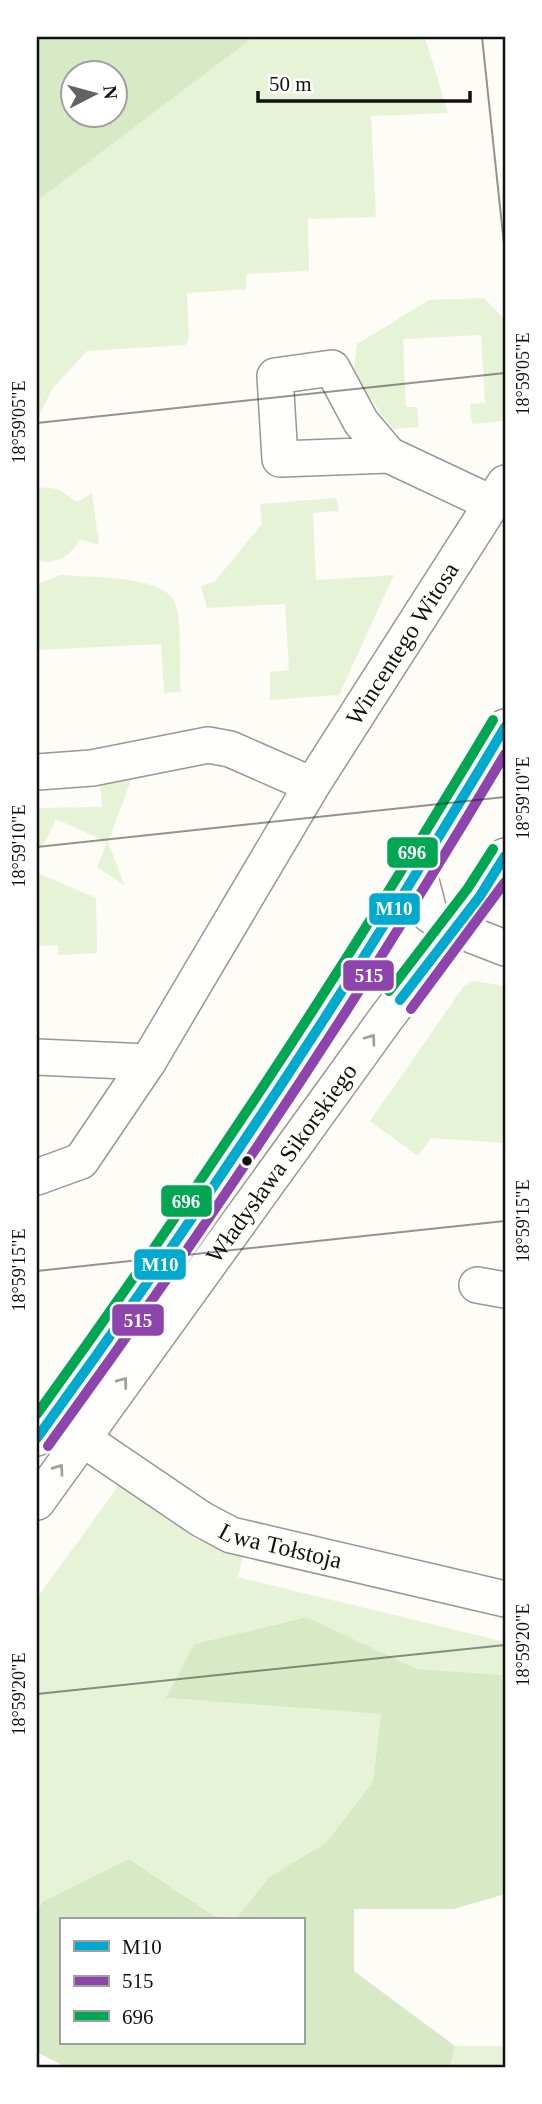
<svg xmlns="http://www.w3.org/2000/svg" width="542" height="2104" viewBox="0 0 542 2104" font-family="'Times New Roman',serif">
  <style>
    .green { fill: #e7f3d7 }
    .forest { fill: #d8eac5; fill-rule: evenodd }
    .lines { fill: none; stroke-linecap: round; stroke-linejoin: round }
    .minor-casing { stroke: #979795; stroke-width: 38 }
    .minor { stroke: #fffffe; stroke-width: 35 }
    .bus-1-casing { stroke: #fff; stroke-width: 16 }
    .bus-2-casing { stroke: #fff; stroke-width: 16 }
    .bus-3-casing { stroke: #fff; stroke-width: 16 }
    .bus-1 { stroke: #00a9ce; stroke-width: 10 }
    .bus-2 { stroke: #8e44ad; stroke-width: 10 }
    .bus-3 { stroke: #00a651; stroke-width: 10 }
    .oneway { stroke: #a0a09f }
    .ticks { fill: none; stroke: #111; stroke-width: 2; stroke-opacity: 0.45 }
    .bus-dot { fill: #111; stroke: #fff; stroke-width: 2.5 }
    .labels { text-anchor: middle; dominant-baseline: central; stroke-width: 7; stroke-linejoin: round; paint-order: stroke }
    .street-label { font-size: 24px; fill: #111; stroke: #fff }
    .line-badge { stroke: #fff; stroke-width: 2.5 }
    .badge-label { font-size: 19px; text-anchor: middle; font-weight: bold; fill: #fff }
    .neatline { fill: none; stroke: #111; stroke-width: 2.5 }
    .ticks-label { font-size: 18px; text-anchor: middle; fill: #111 }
  </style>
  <rect width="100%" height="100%" fill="#fdfcf7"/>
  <path class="green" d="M254 37H425L448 113 371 116 376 217 308 219 309 271 246 274V289L187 293 189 337 186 345 87 351 53 388 37 419V201Z
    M484 298 505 320V421L472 424 470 404 485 403 481 335 403 339 406 407H417L419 427 393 429 353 375 357 344 429 300Z
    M42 487 58 489 77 502 92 493 99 545 80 539C72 555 56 566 37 560V490Z
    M336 498 339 511 313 513 316 580 394 575 339 695 270 700V672L289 670 285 604 207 608 201 586 215 581 262 524 260 504Z
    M61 575C89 578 167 574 176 605 182 626 179 669 181 692L164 693 161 644 37 650V584Z
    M133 775 108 842 125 886 97 867 107 842 56 819 44 844 37 849V808L102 807 100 783Z
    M37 873 96 898 97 953 58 955V945L37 946Z
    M474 981 505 986V1143L431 1138 418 1156 370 1121 464 986Z
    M119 1485 197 1540 244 1552 238 1577 505 1642V1675L417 1669 307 1617 194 1644 167 1698 381 1714 373 1782 326 1844 269 1877 235 1920H220L129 1859 61 1920 37 1992V1598Z
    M455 2046H505V2067H450Z"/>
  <path class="forest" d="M37 37H254L37 201ZM74 74H116V116H74Z
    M307 1617 417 1669 505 1675V1894L454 1909H354V1971L455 2046 450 2067H66L37 2052V1915L42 1902 129 1859 220 1920H61V2043H303V1920H235L269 1877 326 1843 373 1782 381 1714 166 1698 194 1644Z"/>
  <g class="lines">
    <defs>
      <g id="minor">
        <path d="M389 455 280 459 275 376 332 368 361 422 389 455 493 504"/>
        <path d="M37 772 92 768 208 745 230 749 312 785"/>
        <path d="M419 873 430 915 456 929 505 948"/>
        <path d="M37 1057 148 1062"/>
        <path id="s1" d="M37 1177 81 1161 148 1062 312 785 505 483"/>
        <path d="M477 1285 505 1290"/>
        <path id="s2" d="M61 1424 201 1519 231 1535 505 1599"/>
        <path d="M37 1438C205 1209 362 971 505 727"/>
        <path id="s3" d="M37 1502 387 1017 480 896 505 856"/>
      </g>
    </defs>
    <use href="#minor" class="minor-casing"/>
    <use href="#minor" class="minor"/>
    <defs>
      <path id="bus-1" d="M400 1000 480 896 505 856
        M37 1438C204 1208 360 971 505 727"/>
      <path id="bus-2" d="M411 1009 505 882
        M48 1446C211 1222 364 992 505 754"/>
      <path id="bus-3" d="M389 991 468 888 493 849
        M37 1414C199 1190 351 958 493 720"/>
    </defs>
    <use href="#bus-1" class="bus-1-casing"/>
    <use href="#bus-2" class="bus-2-casing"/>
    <use href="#bus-3" class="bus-3-casing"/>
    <use href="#bus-1" class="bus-1"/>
    <use href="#bus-2" class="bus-2"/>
    <use href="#bus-3" class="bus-3"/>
  </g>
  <defs><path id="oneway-chevron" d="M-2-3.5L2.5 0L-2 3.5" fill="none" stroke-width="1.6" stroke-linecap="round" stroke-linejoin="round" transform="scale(1.75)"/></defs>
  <g class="oneway">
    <use href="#oneway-chevron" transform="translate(371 1039) rotate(-54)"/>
    <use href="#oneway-chevron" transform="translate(123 1382) rotate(-53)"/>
    <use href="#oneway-chevron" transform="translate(59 1469) rotate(-55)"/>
  </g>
  <path class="ticks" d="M482 37 505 254M37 423 505 373M37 847 505 797M37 1271 505 1221M37 1694 505 1645"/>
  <circle class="bus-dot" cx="247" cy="1161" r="6"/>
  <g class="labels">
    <g class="street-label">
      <text stroke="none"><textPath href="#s1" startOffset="656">Wincentego Witosa</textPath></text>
      <text stroke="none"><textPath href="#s3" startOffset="418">Władysława Sikorskiego</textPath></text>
      <text stroke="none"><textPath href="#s2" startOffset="254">Lwa Tołstoja</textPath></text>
    </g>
  </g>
  <g class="line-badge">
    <rect x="386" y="836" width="53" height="33" rx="7" fill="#00a651"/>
    <rect x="368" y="892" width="53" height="34" rx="7" fill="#00a9ce"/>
    <rect x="342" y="959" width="53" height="33" rx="7" fill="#8e44ad"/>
    <rect x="160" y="1184" width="53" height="34" rx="7" fill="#00a651"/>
    <rect x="133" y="1248" width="54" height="33" rx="7" fill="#00a9ce"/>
    <rect x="111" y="1303" width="54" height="34" rx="7" fill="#8e44ad"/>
  </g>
  <g class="badge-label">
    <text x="412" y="859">696</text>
    <text x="394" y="915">M10</text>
    <text x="369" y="982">515</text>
    <text x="186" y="1208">696</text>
    <text x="160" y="1271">M10</text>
    <text x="138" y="1327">515</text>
  </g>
  <rect width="542" height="2104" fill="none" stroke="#ffffff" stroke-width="77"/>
  <rect x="60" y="1918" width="245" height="126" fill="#ffffff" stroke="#a0a0a0" stroke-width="2"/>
  <rect x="74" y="1941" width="35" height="10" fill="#00a9ce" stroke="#a0a0a0" stroke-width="2"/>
  <text x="122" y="1954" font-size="21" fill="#111111">M10</text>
  <rect x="74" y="1976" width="35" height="10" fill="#8e44ad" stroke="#a0a0a0" stroke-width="2"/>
  <text x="122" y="1988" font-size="21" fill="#111111">515</text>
  <rect x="74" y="2011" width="35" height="10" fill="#00a651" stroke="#a0a0a0" stroke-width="2"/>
  <text x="122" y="2024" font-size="21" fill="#111111">696</text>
  <g transform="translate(94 94) rotate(84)"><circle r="33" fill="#ffffff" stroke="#a0a0a0" stroke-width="2"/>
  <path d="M0-5L12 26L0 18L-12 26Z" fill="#646362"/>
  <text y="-10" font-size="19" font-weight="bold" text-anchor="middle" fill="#111111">N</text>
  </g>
  <path d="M258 91v10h212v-10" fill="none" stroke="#111111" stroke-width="3.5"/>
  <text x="269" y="91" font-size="21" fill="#111111" stroke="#ffffff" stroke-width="5" paint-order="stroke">50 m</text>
  <rect x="38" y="38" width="466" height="2028" class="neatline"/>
  <g class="ticks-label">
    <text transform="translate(523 374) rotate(-90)" y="6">18°59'05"E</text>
    <text transform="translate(19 422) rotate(-90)" y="6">18°59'05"E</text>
    <text transform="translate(523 798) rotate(-90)" y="6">18°59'10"E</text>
    <text transform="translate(19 846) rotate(-90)" y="6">18°59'10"E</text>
    <text transform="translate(523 1221) rotate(-90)" y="6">18°59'15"E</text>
    <text transform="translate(19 1270) rotate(-90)" y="6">18°59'15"E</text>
    <text transform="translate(523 1645) rotate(-90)" y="6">18°59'20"E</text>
    <text transform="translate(19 1694) rotate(-90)" y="6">18°59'20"E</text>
  </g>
</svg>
